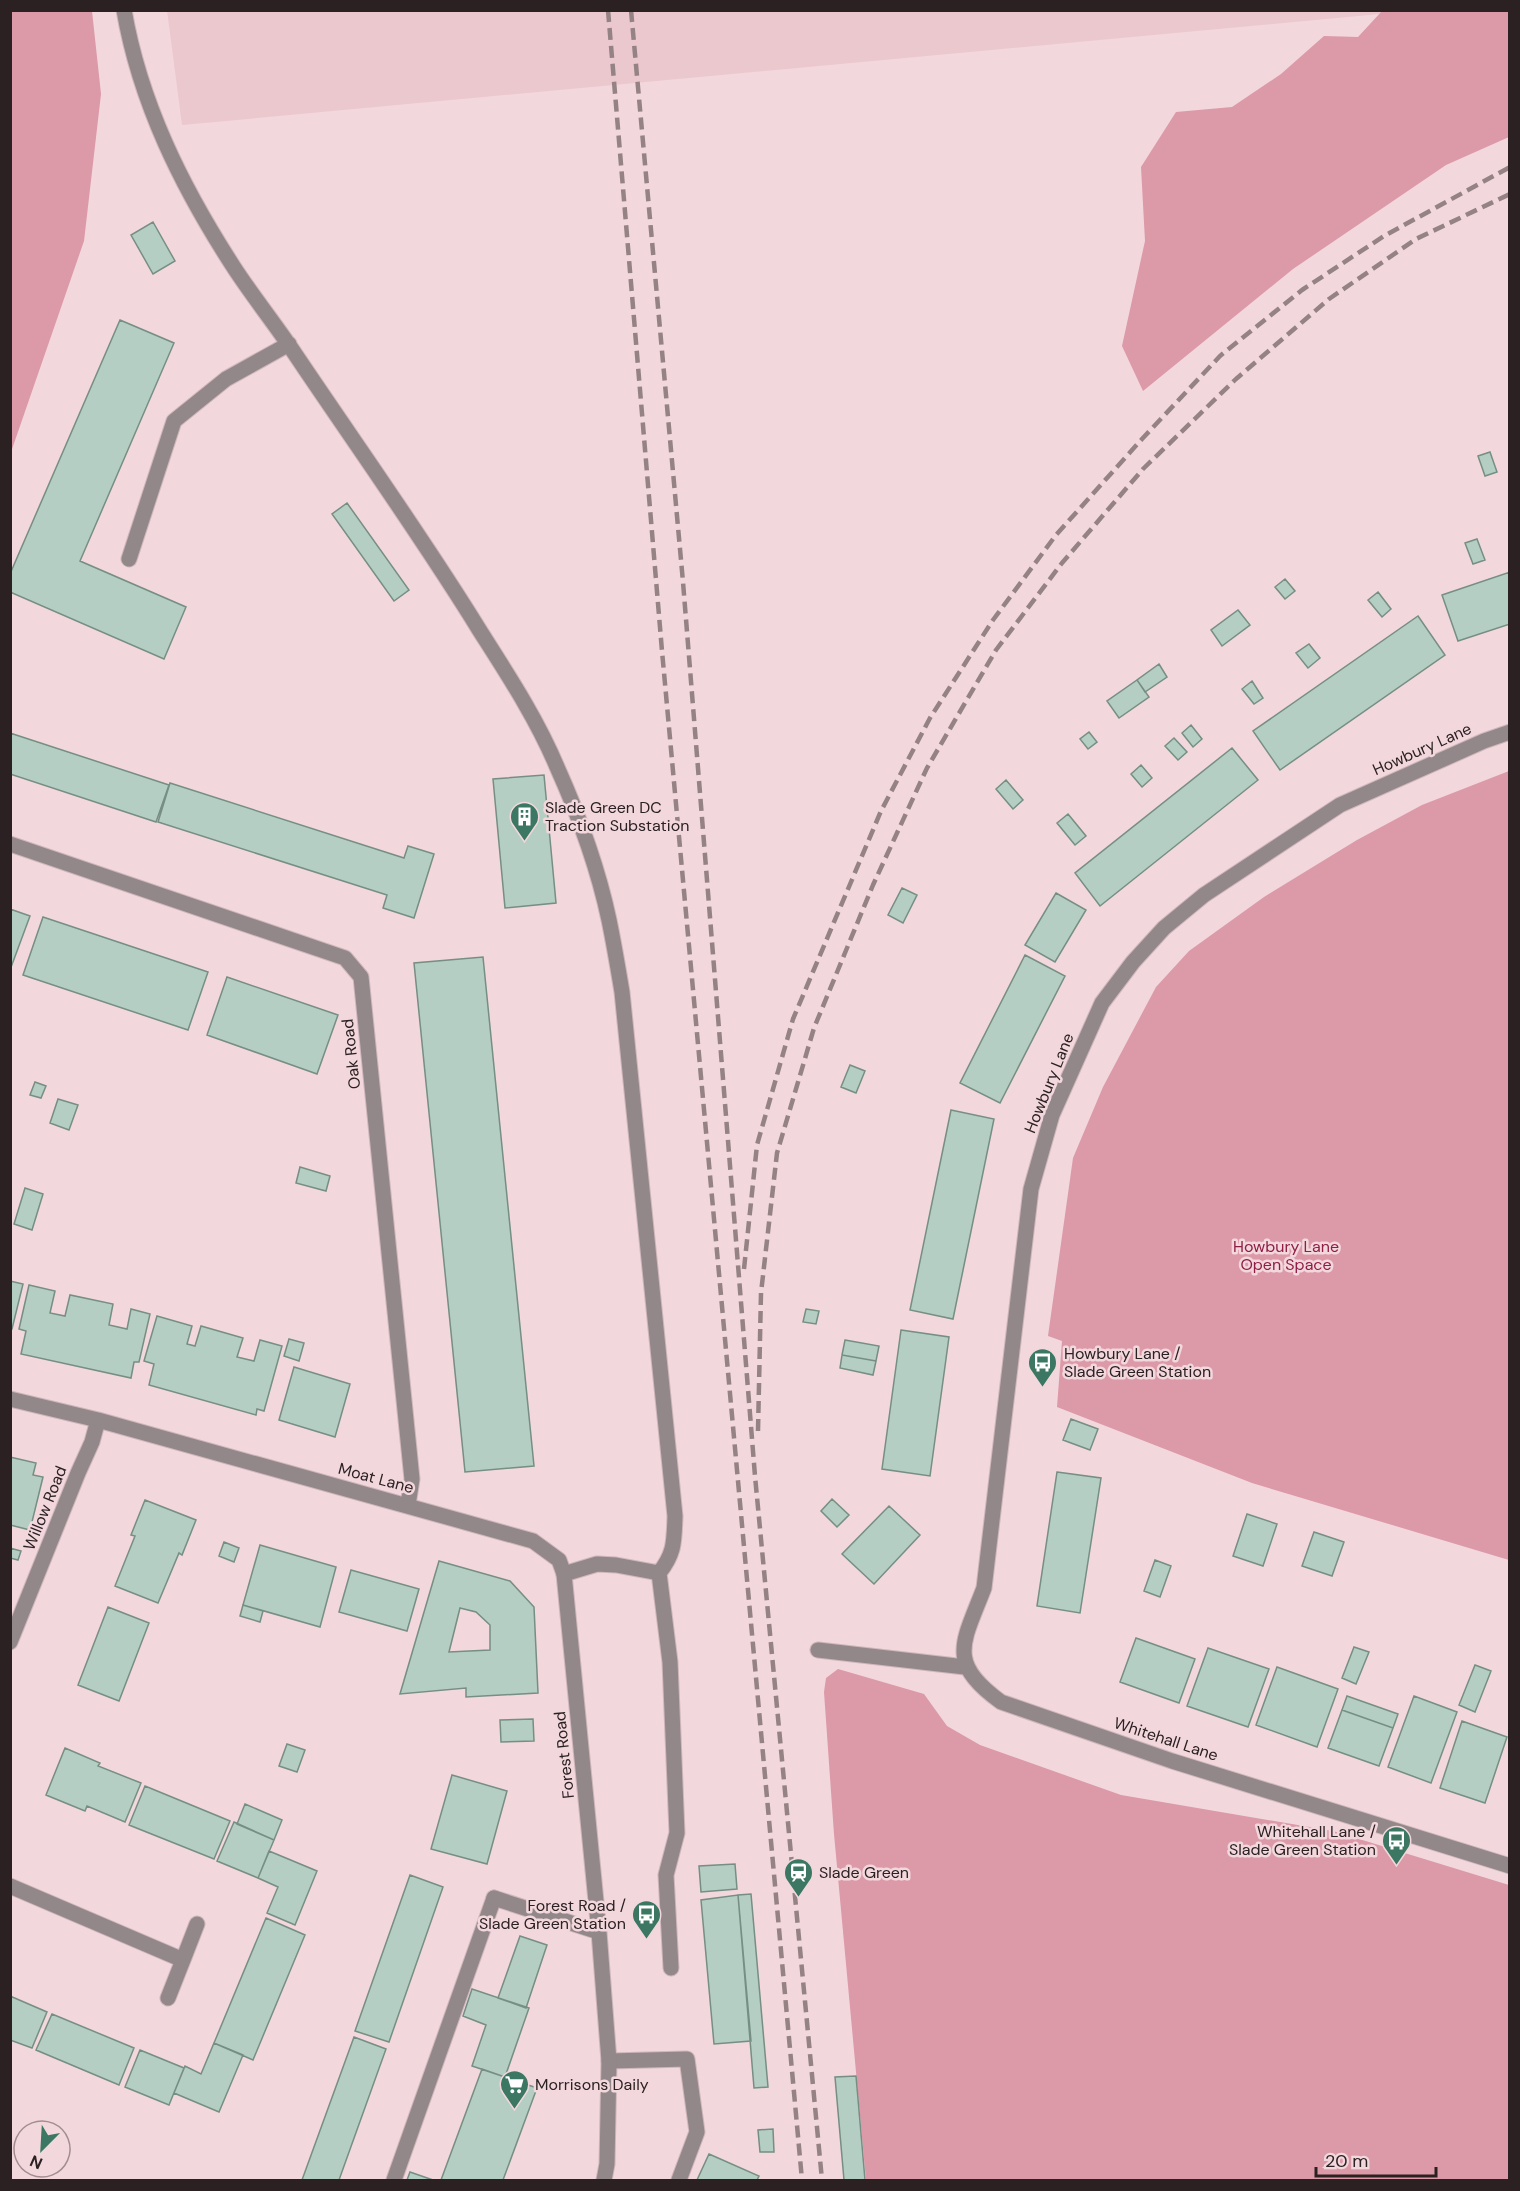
<svg xmlns="http://www.w3.org/2000/svg" width="1520" height="2191" viewBox="0 0 1520 2191" font-family="'DM Sans',sans-serif">
  <style>
    .built { fill: #eac8ce }
    .green { fill: #dc99a7 }
    .building { fill: #b4cec3; stroke: #768e84; stroke-width: 1.5; fill-rule: evenodd }
    .lines { fill: none; stroke-linecap: round; stroke-linejoin: round }
    .service-casing { stroke: #ceb6bb; stroke-width: 17 }
    .minor-casing { stroke: #ceb6bb; stroke-width: 17 }
    .tertiary-casing { stroke: #ceb6bb; stroke-width: 17 }
    .service { stroke: #928789; stroke-width: 15 }
    .minor { stroke: #928789; stroke-width: 15 }
    .tertiary { stroke: #928789; stroke-width: 15 }
    .rail { stroke: #958285; stroke-width: 4.5; stroke-dasharray: 12 6; stroke-linecap: butt }
    .labels { text-anchor: middle; dominant-baseline: central; stroke-width: 5; stroke-linejoin: round; paint-order: stroke }
    .street-label { font-size: 16px; fill: #2b2123; stroke: #f2d7dc }
    .poi-label { font-size: 16px; fill: #2b2123; stroke: #f2d7dc; text-anchor: start }
    .park-label { font-size: 16px; fill: #901d46; stroke: #f2d7dc }
  </style>
  <rect width="100%" height="100%" fill="#f2d7dc"/>
  <path class="built" d="M167 10 1412 11 182 125Z"/>
  <path class="green" d="M11 10 92 11 101 94 84 241 11 452Z
    M1382 11H1509V137L1446 165 1293 269 1143 391 1122 346 1145 241 1141 167 1176 112 1232 107 1281 74 1324 36 1358 37Z
    M1509 771V1560L1252 1483 1057 1407 1062 1341 1048 1336 1073 1158 1103 1087 1156 987 1189 951 1264 897 1357 840 1422 805Z
    M838 1669 924 1694 947 1726 980 1745 1121 1795 1333 1831 1509 1885V2180H866L834 1834 824 1692 826 1678Z"/>
  <path class="building" d="M153 222 175 261 153 274 131 235Z
    M120 320 174 343 80 561 186 607 164 659 10 592V574Z
    M1490 452 1497 472 1485 476 1478 456Z
    M347 503 409 590 394 601 332 514Z
    M1477 539 1485 560 1473 564 1465 543Z
    M1510 572V624L1458 641 1442 595Z
    M1285 579 1295 591 1285 599 1275 587Z
    M1378 592 1391 609 1382 617 1368 600Z
    M1238 610 1250 625 1222 646 1211 630Z
    M1418 616 1445 655 1280 770 1253 731Z
    M1309 644 1320 658 1308 668 1296 653Z
    M1159 664 1167 677 1145 692 1137 680Z
    M1137 680 1149 697 1119 718 1107 701Z
    M1252 681 1263 698 1254 704 1242 689Z
    M1191 725 1202 739 1193 747 1182 733Z
    M1089 732 1097 742 1088 749 1080 739Z
    M10 733 169 785 156 822 10 774Z
    M1174 738 1187 752 1178 760 1165 746Z
    M1232 748 1258 780 1100 906 1075 873Z
    M1141 765 1152 778 1142 787 1131 774Z
    M544 775 556 903 505 908 493 779Z
    M1006 780 1023 800 1013 809 996 789Z
    M170 783 404 858 408 846 434 854 414 918 383 908 387 895 158 822Z
    M1068 814 1086 836 1075 845 1057 823Z
    M902 888 917 895 903 923 888 915Z
    M1056 893 1086 910 1055 962 1025 945Z
    M10 909 30 916 10 970Z
    M43 917 208 972 188 1030 23 975Z
    M1025 955 1065 976 1000 1103 960 1083Z
    M483 957 534 1466 465 1472 414 963Z
    M227 977 338 1015 317 1074 207 1035Z
    M850 1065 865 1071 856 1093 841 1087Z
    M35 1082 46 1086 41 1098 30 1095Z
    M58 1099 78 1105 69 1130 50 1123Z
    M951 1110 994 1119 953 1319 910 1310Z
    M300 1167 330 1176 326 1191 296 1183Z
    M25 1188 43 1194 32 1230 14 1224Z
    M10 1281 23 1284 12 1329H10Z
    M29 1285 55 1291 50 1313 65 1316 70 1295 113 1304 109 1325 127 1329 131 1309 150 1314 139 1362H134L131 1378 21 1354 26 1331 19 1329Z
    M806 1309 819 1311 816 1324 803 1322Z
    M157 1316 192 1326 187 1344 195 1346 201 1326 243 1338 237 1357 254 1361 260 1340 282 1346 264 1411 257 1409 256 1415 149 1385 154 1364 144 1361Z
    M901 1330 949 1337 930 1476 882 1469Z
    M289 1339 304 1343 299 1361 284 1356Z
    M845 1340 879 1346 876 1361 842 1355Z
    M842 1355 876 1361 873 1375 840 1368Z
    M294 1367 350 1384 335 1437 279 1420Z
    M1071 1419 1098 1429 1090 1450 1063 1440Z
    M10 1457 36 1463 33 1475 43 1477 30 1530 10 1525Z
    M1057 1472 1101 1478 1080 1613 1037 1606Z
    M832 1499 849 1515 837 1527 821 1511Z
    M145 1500 196 1520 182 1555 179 1553 158 1603 115 1586 135 1536 131 1535Z
    M889 1506 920 1535 874 1584 842 1554Z
    M1247 1514 1277 1524 1263 1566 1233 1556Z
    M1314 1532 1344 1542 1332 1576 1302 1566Z
    M224 1542 239 1548 234 1562 219 1556Z
    M260 1545 336 1567 320 1627 243 1605Z
    M10 1548 21 1551 18 1560 10 1558Z
    M1155 1560 1171 1566 1160 1597 1144 1591Z
    M439 1561 510 1581 534 1607 538 1693 466 1697V1688L400 1694ZM460 1608 476 1612 490 1625V1650L449 1652Z
    M351 1570 419 1589 407 1631 339 1612Z
    M243 1605 263 1611 260 1622 240 1616Z
    M108 1607 149 1623 119 1701 78 1685Z
    M1136 1638 1195 1659 1179 1703 1120 1682Z
    M1354 1647 1369 1652 1356 1684 1342 1678Z
    M1208 1648 1269 1669 1248 1727 1187 1706Z
    M1475 1665 1491 1671 1475 1712 1459 1705Z
    M1277 1667 1338 1689 1317 1747 1256 1725Z
    M1347 1696 1398 1714 1393 1728 1342 1710Z
    M1414 1696 1457 1712 1431 1783 1388 1767Z
    M1342 1710 1393 1728 1379 1766 1328 1748Z
    M533 1719 534 1741 501 1742 500 1720Z
    M1462 1721 1507 1737 1485 1803 1440 1788Z
    M287 1744 305 1750 297 1772 279 1766Z
    M65 1748 100 1763 98 1766 141 1783 125 1822 87 1806 85 1811 46 1795Z
    M452 1775 507 1791 487 1864 431 1849Z
    M145 1786 230 1821 214 1859 129 1825Z
    M245 1804 282 1820 274 1840 237 1824Z
    M234 1822 274 1840 258 1878 217 1861Z
    M269 1851 317 1871 295 1925 267 1913 278 1887 258 1878Z
    M735 1864 737 1889 701 1892 699 1866Z
    M410 1875 443 1887 389 2042 355 2031Z
    M751 1894 768 2087 754 2088 738 1895Z
    M738 1895 751 2041 714 2044 701 1900Z
    M266 1918 305 1935 253 2060 214 2043Z
    M520 1936 547 1945 526 2008 498 1998Z
    M472 1989 529 2008 505 2077 472 2066 486 2025 463 2016Z
    M10 1996 47 2012 32 2048 10 2040Z
    M52 2014 134 2048 119 2085 36 2050Z
    M354 2037 386 2049 339 2180H302Z
    M214 2043 243 2055 219 2112 174 2093 185 2066 201 2074Z
    M140 2050 184 2068 169 2105 125 2087Z
    M482 2069 537 2088 503 2180H441Z
    M856 2076 865 2180H844L835 2077Z
    M773 2129 774 2152H760L758 2130Z
    M709 2154 759 2176 757 2180H697Z
    M410 2172 433 2180H407Z"/>
  <g class="lines">
    <defs>
      <path id="service" d="M124 10C140 103 182 187 233 266 251 294 272 320 291 348 354 442 421 535 480 631 508 675 537 719 557 767 579 816 598 868 609 920 614 944 618 968 622 992L675 1516C674 1541 675 1553 659 1573L616 1565 597 1564 564 1574
        M129 559 174 421 226 379 289 344
        M659 1573 670 1662 677 1833 666 1875 671 1968
        M818 1650 965 1667
        M609 2061 687 2059 697 2132 679 2180
        M394 2180 494 1898"/>
      <path id="minor" d="M10 844 345 958 361 977 412 1479 408 1505
        M10 1399 98 1420 533 1541 559 1560 564 1574 599 1932 609 2061 607 2164 604 2180
        M10 1642 78 1473 92 1442 98 1420
        M10 1886 183 1960 168 1998
        M494 1898 599 1932
        M183 1960 197 1924"/>
      <path id="tertiary" d="M1510 732 1484 741 1340 805 1204 895 1164 928 1133 962 1102 1003 1052 1115 1031 1189 984 1588C963 1643 946 1662 1001 1702L1172 1761 1510 1866"/>
    </defs>
    <use href="#service" class="service-casing"/>
    <use href="#minor" class="minor-casing"/>
    <use href="#tertiary" class="tertiary-casing"/>
    <use href="#service" class="service"/>
    <use href="#minor" class="minor"/>
    <use href="#tertiary" class="tertiary"/>
    <path class="rail" d="M608 10 662 651 802 2180
      M631 10 683 582 755 1476 822 2180
      M744 1269 757 1145 793 1019 881 811 930 718 993 620 1056 535 1142 439 1220 356 1302 290 1384 236 1510 167
      M758 1431 761 1293 777 1153 814 1028 873 885 927 768 996 650 1062 563 1143 469 1236 379 1329 299 1416 239 1510 194"/>
  </g>
  <defs>
    <symbol id="building-pin" viewBox="-11 -11 22 30"><path d="M0 17L-7.5 6A9.5 9.5 0 1 1 7.5 6Z" fill="#3b7763" stroke="#f2d7dc"/><path d="M-4-6H4V6H1V3H-1V6H-4ZM-2.5-4.3h1.7v1.8h-1.7ZM.8-4.3h1.7v1.8H.8ZM-2.5-1h1.7V.8h-1.7ZM.8-1h1.7V.8H.8Z" fill="#fff"/></symbol>
    <symbol id="bus-pin" viewBox="-11 -11 22 30"><path d="M0 17L-7.5 6A9.5 9.5 0 1 1 7.5 6Z" fill="#3b7763" stroke="#f2d7dc"/><path d="M-5-6H5V4H4V6H2V4H-2V6H-4V4H-5ZM-3.5-4V0h7V-4ZM-3.5 1.2v1.5H-2V1.2ZM2 1.2v1.5H3.5V1.2Z" fill="#fff"/></symbol>
    <symbol id="station-pin" viewBox="-11 -11 22 30"><path d="M0 17L-7.5 6A9.5 9.5 0 1 1 7.5 6Z" fill="#3b7763" stroke="#f2d7dc"/><path d="M-3-6H3Q5-6 5-4V2Q5 4 3 4L4.5 6H3L1.5 4h-3L-3 6H-4.5L-3 4Q-5 4-5 2V-4Q-5-6-3-6ZM-3.5-4v3h7v-3ZM-3.5 1v1.5H-2V1ZM2 1v1.5H3.5V1Z" fill="#fff"/></symbol>
    <symbol id="supermarket-pin" viewBox="-11 -11 22 30"><path d="M0 17L-7.5 6A9.5 9.5 0 1 1 7.5 6Z" fill="#3b7763" stroke="#f2d7dc"/><path d="M-6-5.5h2.5l.6 2H6L4.5 2H-2.5L-4.4-4H-6ZM-1.5 3.2a1.3 1.3 0 1 0 .1 0ZM3 3.2a1.3 1.3 0 1 0 .1 0Z" fill="#fff"/></symbol>
  </defs>
  <g fill-rule="evenodd">
    <use href="#building-pin" x="508" y="800" width="33" height="45"/>
    <use href="#bus-pin" x="1026" y="1346" width="33" height="45"/>
    <use href="#bus-pin" x="1380" y="1824" width="33" height="45"/>
    <use href="#station-pin" x="782" y="1856" width="33" height="45"/>
    <use href="#bus-pin" x="630" y="1898" width="33" height="45"/>
    <use href="#supermarket-pin" x="498" y="2068" width="33" height="45"/>
  </g>
  <g class="labels">
    <g class="street-label">
      <text transform="translate(1422 749) rotate(-24)">Howbury Lane</text>
      <text transform="translate(351 1054) rotate(-96)">Oak Road</text>
      <text transform="translate(1049 1083) rotate(-68)">Howbury Lane</text>
      <text transform="translate(376 1478) rotate(15)">Moat Lane</text>
      <text transform="translate(45 1508) rotate(-68)">Willow Road</text>
      <text transform="translate(1166 1739) rotate(18)">Whitehall Lane</text>
      <text transform="translate(564 1755) rotate(-96)">Forest Road</text>
    </g>
    <g class="poi-label">
      <text x="545" y="807">Slade Green DC<tspan x="545" dy="18">Traction Substation</tspan></text>
      <text x="1064" y="1353">Howbury Lane /<tspan x="1064" dy="18">Slade Green Station</tspan></text>
      <text x="1376" y="1831" text-anchor="end">Whitehall Lane /<tspan x="1376" dy="18">Slade Green Station</tspan></text>
      <text x="819" y="1872">Slade Green</text>
      <text x="626" y="1905" text-anchor="end">Forest Road /<tspan x="626" dy="18">Slade Green Station</tspan></text>
      <text x="535" y="2084">Morrisons Daily</text>
    </g>
    <g class="park-label">
      <text x="1286" y="1246">Howbury Lane<tspan x="1286" dy="18">Open Space</tspan></text>
    </g>
  </g>
  <rect width="1520" height="2191" fill="none" stroke="#2b2123" stroke-width="24"/>
  <g transform="translate(42 2149) rotate(204)"><circle r="28" fill="#f2d7dc" stroke="#a28e92" stroke-width="1.5"/>
  <path d="M0-4.5L10 22L0 15L-10 22Z" fill="#3b7763"/>
  <text y="-9" font-size="16" font-weight="bold" text-anchor="middle" fill="#2b2123">N</text>
  </g>
  <path d="M1316 2167v9h120v-9" fill="none" stroke="#2b2123" stroke-width="3"/>
  <text x="1325" y="2167" font-size="18" fill="#2b2123" stroke="#f2d7dc" stroke-width="4.5" paint-order="stroke">20 m</text>
</svg>
